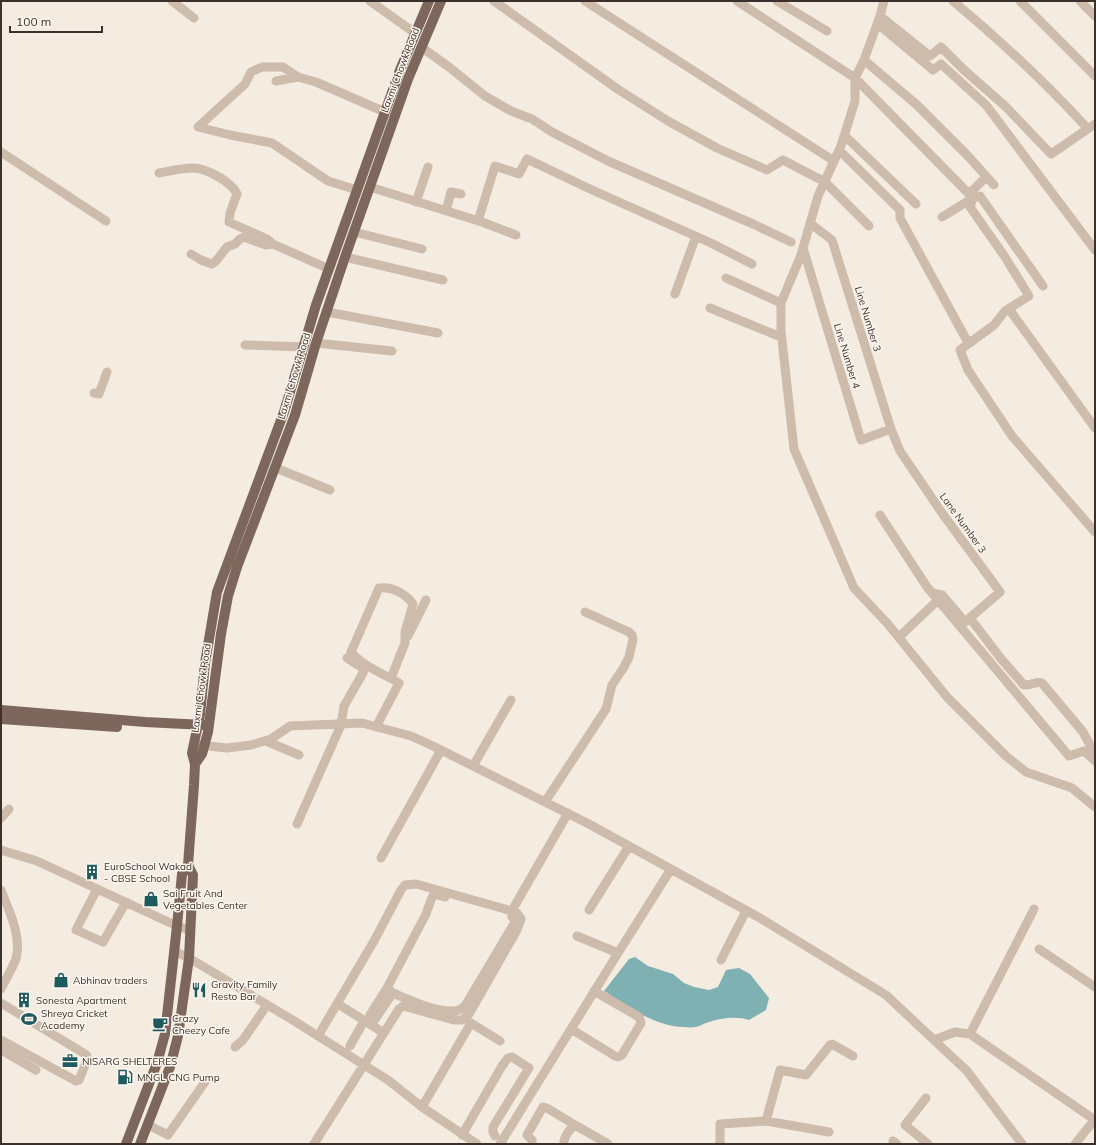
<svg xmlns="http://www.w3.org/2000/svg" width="1096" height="1145" viewBox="0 0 1096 1145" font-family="Mulish,sans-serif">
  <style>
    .water { fill: #7fb0b2 }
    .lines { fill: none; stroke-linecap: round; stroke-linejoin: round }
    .minor { stroke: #cdbbac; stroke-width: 9 }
    .major { stroke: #7d675c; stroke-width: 10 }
    .labels { text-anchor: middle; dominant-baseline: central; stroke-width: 3; stroke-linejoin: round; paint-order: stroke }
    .street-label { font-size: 10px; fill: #3b302b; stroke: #fbf5ee }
    .poi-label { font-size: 10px; fill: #3b302b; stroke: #fbf5ee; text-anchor: start }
  </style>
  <rect width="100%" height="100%" fill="#f4ebe1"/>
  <path class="water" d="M635 957 648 966 673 974 684 983 694 987 709 990 718 987 726 970 739 968 750 974 769 998 766 1010 749 1020C737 1016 721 1018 709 1022 704 1023 699 1027 695 1027 691 1028 686 1027 682 1027 652 1025 629 1007 604 991L629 959Z"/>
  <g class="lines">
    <path class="minor" d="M172 1 194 18
      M370 1 415 33
      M494 1 619 90 668 121 717 148 767 170 783 160 825 182 869 226
      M585 1 834 161
      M737 1 855 78 973 198 980 196 1043 286
      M777 1 827 31
      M884 1 880 16 864 60 855 78V101L841 146 818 196 801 255 781 303V331L794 449 854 588 887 623 947 697 1006 756 1026 772 1072 788 1095 807
      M953 1C1001 41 1046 83 1088 129
      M1020 1 1095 76
      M1080 1 1095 16
      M880 16 930 56 941 47 963 69 1005 106 1051 154 1095 124
      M878 24 933 70 941 64 986 105 1095 250
      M421 47 449 67 485 96 511 111 532 119 552 132 608 161 753 224 791 242
      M864 60 917 105 967 155 994 185
      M298 77 283 67H262L251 72 245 84 198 127 230 135 272 143 328 181 357 190
      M276 81 298 77 316 82 385 112
      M844 135 916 204
      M839 150 900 210V218L966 339
      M1 152 106 221
      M159 173C170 171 182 168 193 168 206 168 232 182 237 194L230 213 229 222 267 239 273 244 329 269
      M370 187 482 222 516 235
      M969 194 986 177
      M973 198 970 207 1005 257 1029 296 1005 311 994 325 960 350 968 370 1012 436 1095 532
      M416 202 428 167
      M446 211 451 192 461 194
      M942 217 973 198
      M478 221 495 166 519 174 527 159 590 189 711 243 752 264
      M811 224 832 240 891 429 900 451 942 513 1000 592 965 622 942 595 932 593
      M354 232 422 249
      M803 248 861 440 891 429
      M191 254 201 260 212 264 216 261 227 247 235 244 240 239 244 237 266 245 272 244
      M345 257 443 280
      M726 278 781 303
      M675 294 696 236
      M710 308 781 337
      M1009 309 1095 428
      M327 312 438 333
      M316 343 392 351
      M245 345 305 347
      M94 393 99 394 107 372
      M276 468 330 490
      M880 515 927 587 1069 756 1084 751 1095 761
      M970 618 1002 660 1024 685C1031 686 1035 681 1042 683L1083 732 1090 745 1091 757
      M408 636 426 600
      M899 637 938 600
      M376 727 399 683C384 674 361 665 351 652L379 588C392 586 406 594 413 604L405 632V643L391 678
      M266 741 299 755
      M199 745 227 748 251 745 271 739 290 726 362 723 411 736 433 746 589 824 760 918 886 995 967 1071 1022 1144
      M473 766 511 700
      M545 802 606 709 612 685 624 667 629 657 633 639 632 635 629 632 585 612
      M1 818 9 809
      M297 824 341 725 344 706 363 673 364 670 361 667 347 658
      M1 850 37 861 177 926 190 930
      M381 858 441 750
      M97 889 76 930 103 942 126 902
      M1 890C9 911 22 936 16 959 12 969 6 979 1 989
      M514 907 568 813
      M1034 909 970 1034 1095 1120
      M589 910 629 846
      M577 936 618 953
      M1039 949 1095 987
      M174 951 189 958 291 1019 388 1080 422 1107 477 1144
      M721 960 746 911
      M393 993 387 988 426 914 431 900 434 894 445 897
      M1 1003 85 1054 87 1056V1060L79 1080 76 1081 1 1040
      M338 1004 384 1033
      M370 1015 387 988
      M371 1025 393 993C410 1000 435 1012 454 1011 459 1011 462 1008 465 1006L515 922 514 918 512 917
      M571 1029 615 1056 618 1057 622 1055 641 1023 639 1017 594 991
      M934 1040 955 1032 970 1034
      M350 1046 364 1021
      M235 1047 243 1040 267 1005
      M1 1050 36 1070
      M926 1098 905 1125 928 1144
      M422 1107 471 1023 500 1041
      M766 1121 780 1070 806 1075 830 1045 832 1044 853 1056
      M148 1125 168 1135 207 1079
      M462 1135 502 1066 508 1058 512 1057 529 1068 493 1127V1132L495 1136
      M893 1141 897 1144
      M314 1144 399 1009 403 1006 454 1020H462L469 1014 517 930 521 919 517 913 505 909 416 884 405 885 401 890 374 941 318 1036
      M500 1144 618 953 671 869
      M532 1144V1140L527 1135 543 1107 547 1108 575 1125
      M564 1144C563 1138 570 1128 575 1125L608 1144
      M720 1144V1124L766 1121 829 1132
      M1075 1144 1095 1119"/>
    <path class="major" d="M1 710 145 722 205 725
      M1 719 117 727
      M195 764 202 754 208 732 221 634 228 596 237 567 295 415 316 343 345 257 408 79 441 1
      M126 1144 157 1063 165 1034 177 926 182 874 188 865 194 785 195 764 192 753 200 715 205 663 217 592 284 412 316 305 400 70 429 1
      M140 1144 170 1067 178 1036 189 958 193 875 188 865"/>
  </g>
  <defs>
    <symbol id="building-bare" viewBox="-9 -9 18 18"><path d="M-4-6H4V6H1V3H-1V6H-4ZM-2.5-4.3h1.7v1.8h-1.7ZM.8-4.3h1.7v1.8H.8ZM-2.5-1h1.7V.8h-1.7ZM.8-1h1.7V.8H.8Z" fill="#1f5a5e" stroke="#fbf5ee" stroke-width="2.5" paint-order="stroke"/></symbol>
    <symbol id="shop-bare" viewBox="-9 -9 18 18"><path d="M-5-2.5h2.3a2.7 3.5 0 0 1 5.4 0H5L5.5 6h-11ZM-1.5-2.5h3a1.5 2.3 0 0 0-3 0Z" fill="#1f5a5e" stroke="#fbf5ee" stroke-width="2.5" paint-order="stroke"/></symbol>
    <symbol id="restaurant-bare" viewBox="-9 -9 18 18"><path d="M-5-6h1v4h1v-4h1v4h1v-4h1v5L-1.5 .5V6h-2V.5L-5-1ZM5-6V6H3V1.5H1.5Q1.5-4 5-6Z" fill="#1f5a5e" stroke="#fbf5ee" stroke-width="2.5" paint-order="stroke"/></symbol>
    <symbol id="stadium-bare" viewBox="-9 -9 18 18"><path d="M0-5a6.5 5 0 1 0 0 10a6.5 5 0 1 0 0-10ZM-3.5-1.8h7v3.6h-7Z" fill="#1f5a5e" stroke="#fbf5ee" stroke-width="2.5" paint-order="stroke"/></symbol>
    <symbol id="cafe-bare" viewBox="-9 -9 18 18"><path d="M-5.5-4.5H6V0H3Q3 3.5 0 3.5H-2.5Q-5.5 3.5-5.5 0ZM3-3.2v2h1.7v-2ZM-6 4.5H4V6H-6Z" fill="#1f5a5e" stroke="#fbf5ee" stroke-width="2.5" paint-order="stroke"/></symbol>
    <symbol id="office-bare" viewBox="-9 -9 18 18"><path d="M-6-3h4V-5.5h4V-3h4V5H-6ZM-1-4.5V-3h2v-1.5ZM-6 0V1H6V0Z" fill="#1f5a5e" stroke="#fbf5ee" stroke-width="2.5" paint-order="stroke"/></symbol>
    <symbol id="fuel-bare" viewBox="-9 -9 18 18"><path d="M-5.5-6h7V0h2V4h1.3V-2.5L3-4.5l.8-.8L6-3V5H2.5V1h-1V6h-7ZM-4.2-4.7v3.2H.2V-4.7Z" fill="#1f5a5e" stroke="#fbf5ee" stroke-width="2.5" paint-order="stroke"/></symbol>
  </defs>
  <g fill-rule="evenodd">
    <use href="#building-bare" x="81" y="861" width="22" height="22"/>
    <use href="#shop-bare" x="140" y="888" width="22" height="22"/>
    <use href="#shop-bare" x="50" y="969" width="22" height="22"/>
    <use href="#restaurant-bare" x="188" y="979" width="22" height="22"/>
    <use href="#building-bare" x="13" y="989" width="22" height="22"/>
    <use href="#stadium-bare" x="18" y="1008" width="22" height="22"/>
    <use href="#cafe-bare" x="149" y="1013" width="22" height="22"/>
    <use href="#office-bare" x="59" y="1050" width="22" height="22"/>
    <use href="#fuel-bare" x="114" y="1066" width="22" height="22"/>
  </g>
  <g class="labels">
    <g class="street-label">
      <text transform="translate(400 70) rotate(-69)">Laxmi Chowk Road</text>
      <text transform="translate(868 319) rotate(73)">Line Number 3</text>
      <text transform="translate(847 356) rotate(73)">Line Number 4</text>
      <text transform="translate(294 376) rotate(-73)">Laxmi Chowk Road</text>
      <text transform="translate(963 523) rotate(54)">Lane Number 3</text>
      <text transform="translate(201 688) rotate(-82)">Laxmi Chowk Road</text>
    </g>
    <g class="poi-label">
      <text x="104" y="866">EuroSchool Wakad<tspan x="104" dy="12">- CBSE School</tspan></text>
      <text x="163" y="893">Sai Fruit And<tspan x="163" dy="12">Vegetables Center</tspan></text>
      <text x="73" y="980">Abhinav traders</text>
      <text x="211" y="984">Gravity Family<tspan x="211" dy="12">Resto Bar</tspan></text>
      <text x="36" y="1000">Sonesta Apartment</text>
      <text x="41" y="1013">Shreya Cricket<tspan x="41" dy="12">Academy</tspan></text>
      <text x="172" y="1018">Crazy<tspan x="172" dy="12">Cheezy Cafe</tspan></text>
      <text x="82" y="1061">NISARG SHELTERES</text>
      <text x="137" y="1077">MNGL CNG Pump</text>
    </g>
  </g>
  <rect width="1096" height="1145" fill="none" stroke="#3b302b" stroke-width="4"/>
  <path d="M10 26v6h92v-6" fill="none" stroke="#3b302b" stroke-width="2"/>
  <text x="16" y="26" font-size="12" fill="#3b302b" stroke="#fbf5ee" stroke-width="3" paint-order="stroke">100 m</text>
</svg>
